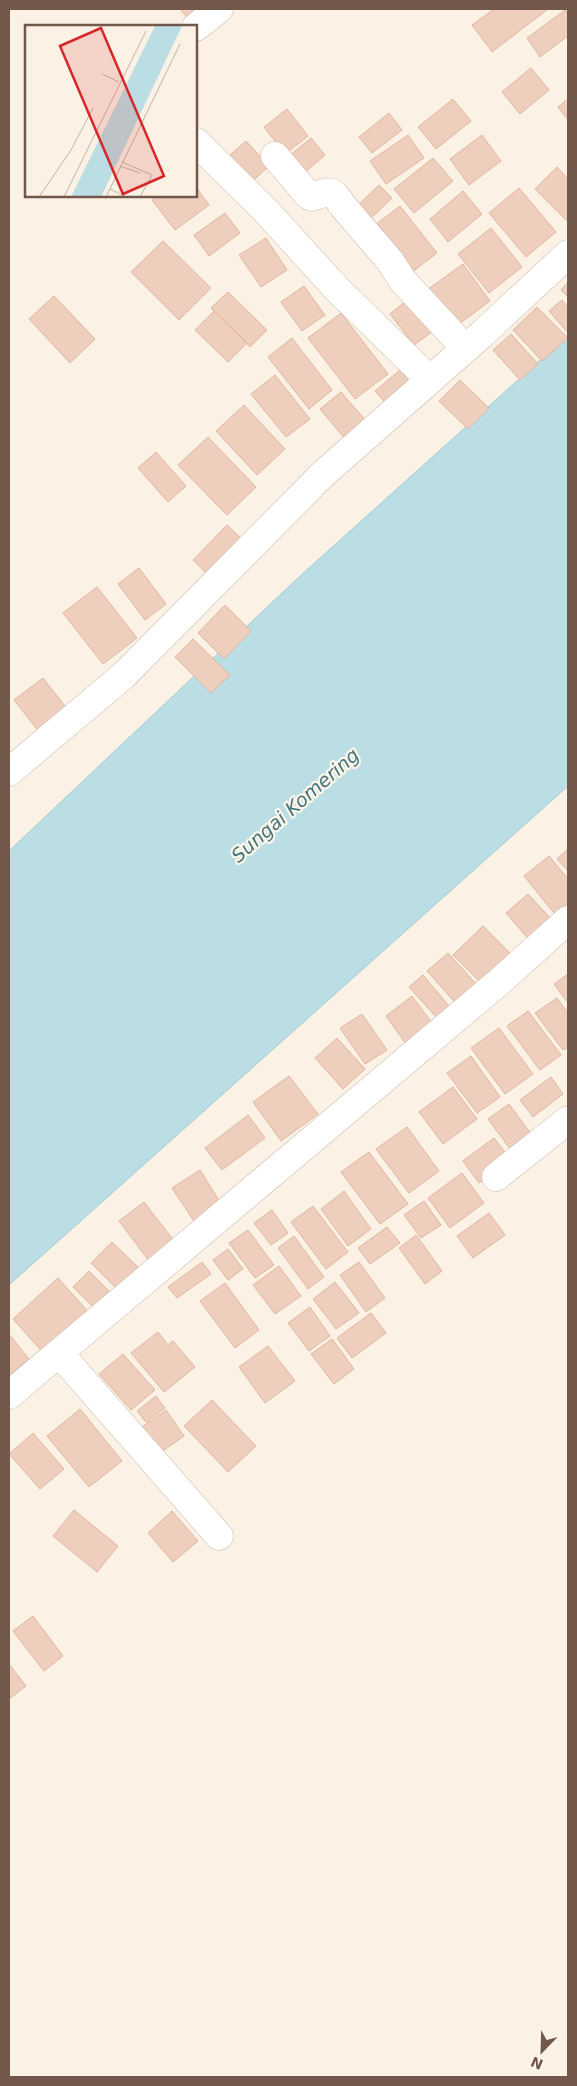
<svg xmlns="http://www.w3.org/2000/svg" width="577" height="2086" viewBox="0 0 577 2086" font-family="'DejaVu Sans',sans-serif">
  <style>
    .water { fill: #badee3; stroke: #a1cdd4 }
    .building { fill: #eecfbe; stroke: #e0b69f }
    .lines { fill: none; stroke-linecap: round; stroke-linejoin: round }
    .minor-casing { stroke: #cbb9ab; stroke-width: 29 }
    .minor { stroke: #fff; stroke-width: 28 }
    .labels { text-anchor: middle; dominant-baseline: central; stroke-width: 4.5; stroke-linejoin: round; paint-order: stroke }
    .water-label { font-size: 19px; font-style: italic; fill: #43757c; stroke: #fef5ea }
    .inset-road { fill: none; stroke: #c4b4a7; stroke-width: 1 }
    .view { fill: #d62828; fill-opacity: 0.15; stroke: #d62828; stroke-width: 2.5 }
    .inset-edge { fill: none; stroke: #71584b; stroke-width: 2.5 }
  </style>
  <rect width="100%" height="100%" fill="#fbf1e4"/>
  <path class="water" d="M568 335V786L9 1285V851L299 577Z"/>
  <path class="building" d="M180 9H209L191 22Z
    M494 9H548L492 52 472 25Z
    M565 10 568 15V36L540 57 527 38Z
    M531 68 549 90 520 114 502 92Z
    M453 99 471 121 436 149 418 127Z
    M568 99V120L558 107Z
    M287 109 308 136 285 154 264 127Z
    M389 113 402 130 372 153 359 137Z
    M408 135 424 158 386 184 370 161Z
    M482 135 501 161 469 185 450 159Z
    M311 138 325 155 304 173 289 156Z
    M246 141 269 166 244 189 221 163Z
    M433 158 453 181 414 213 394 189Z
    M557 167 568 179V222L535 189Z
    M379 185 392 198 367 222 354 209Z
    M196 187 209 205 175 230 152 200 157 196H196Z
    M519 188 556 232 526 257 489 213Z
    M463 191 482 214 448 242 430 219Z
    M400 206 437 253 407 276 370 229Z
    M225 213 240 233 209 256 194 235Z
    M491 228 522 267 489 293 458 254Z
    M266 238 287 270 261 287 239 255Z
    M163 241 211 288 179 320 131 272Z
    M463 264 490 301 455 327 427 290Z
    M568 282V297L561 290Z
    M304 286 325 315 302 331 281 302Z
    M228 292 267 330 250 347 211 308Z
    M54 296 95 339 70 363 29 319Z
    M411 297 436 329 414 345 390 314Z
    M562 300 568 308V333L549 311Z
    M537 307 568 338 542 361 513 330Z
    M214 311 247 343 228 362 195 330Z
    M341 313 388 374 355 399 308 338Z
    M511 334 538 364 520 380 493 350Z
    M292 338 332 390 309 409 268 357Z
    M400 370 414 387 389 407 375 391Z
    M275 375 310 419 286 437 251 394Z
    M460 380 489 408 468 429 439 401Z
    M341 392 367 422 346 440 320 409Z
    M244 405 285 449 257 475 216 431Z
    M208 437 256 487 227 515 178 465Z
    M156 452 186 486 168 502 138 468Z
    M227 525 247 544 212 579 193 560Z
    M139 568 166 604 145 620 118 584Z
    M97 587 137 638 103 664 63 613Z
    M225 605 251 631 224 659 198 633Z
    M193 639 230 675 211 693 175 657Z
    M43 678 72 715 43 737 14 700Z
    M568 849V871L557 859Z
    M549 856 568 879V910L558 918 524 876Z
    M528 894 554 922 531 942 506 913Z
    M483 926 511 954 481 983 453 955Z
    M448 953 481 989 460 1008 427 971Z
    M568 974V1003L554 984Z
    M423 975 449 1006 436 1017 409 987Z
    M412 996 435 1027 408 1047 386 1016Z
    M557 998 568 1013V1047L563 1050 535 1013Z
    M528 1011 561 1055 540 1070 507 1026Z
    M362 1014 387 1050 365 1064 340 1028Z
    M499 1028 533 1074 505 1094 471 1048Z
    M337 1038 365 1069 343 1089 315 1058Z
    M471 1056 500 1097 477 1113 447 1073Z
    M289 1076 318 1114 281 1141 253 1102Z
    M551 1077 563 1094 533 1117 520 1100Z
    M453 1087 477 1119 443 1144 419 1112Z
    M509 1104 537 1142 516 1157 488 1119Z
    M248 1115 265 1138 222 1170 205 1148Z
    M407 1127 439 1171 409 1193 376 1149Z
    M494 1138 511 1160 479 1183 463 1161Z
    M369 1152 408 1204 380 1224 341 1172Z
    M200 1170 223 1207 196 1224 172 1188Z
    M462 1173 484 1203 450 1228 428 1198Z
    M344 1191 371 1229 348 1246 321 1209Z
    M424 1201 441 1225 421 1238 404 1215Z
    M144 1202 178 1246 152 1265 119 1221Z
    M313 1206 348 1252 326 1269 291 1222Z
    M272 1210 288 1233 271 1245 254 1223Z
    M489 1213 505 1235 473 1258 457 1236Z
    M387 1227 400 1243 370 1264 358 1248Z
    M248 1230 274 1265 255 1278 229 1243Z
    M416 1235 442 1271 425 1284 399 1248Z
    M294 1236 324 1277 308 1289 278 1248Z
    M112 1242 142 1271 120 1292 91 1263Z
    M228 1249 243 1269 228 1280 213 1260Z
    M202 1262 211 1274 177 1298 168 1287Z
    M359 1262 385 1298 366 1312 340 1275Z
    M279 1266 301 1296 275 1314 253 1285Z
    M89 1271 117 1299 101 1315 73 1287Z
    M58 1278 93 1317 48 1358 13 1319Z
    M335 1282 359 1313 336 1329 313 1299Z
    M225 1283 259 1330 235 1348 200 1301Z
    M310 1307 330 1336 309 1351 288 1323Z
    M371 1313 386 1333 352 1358 337 1338Z
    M158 1332 168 1345 173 1341 195 1367 164 1392 131 1353Z
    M9 1334 29 1359 9 1376Z
    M332 1339 354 1369 334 1384 311 1354Z
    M268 1346 295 1381 265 1403 239 1367Z
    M123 1354 155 1390 131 1410 99 1374Z
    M156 1396 165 1408 146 1422 137 1411Z
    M212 1400 256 1446 228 1472 184 1426Z
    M80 1409 122 1461 89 1487 47 1436Z
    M166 1410 184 1436 157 1455 139 1429Z
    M33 1433 64 1469 40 1489 9 1454Z
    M74 1510 118 1546 97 1572 53 1536Z
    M172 1511 198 1541 173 1562 148 1533Z
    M33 1616 63 1656 44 1671 13 1631Z
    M9 1664 26 1686 9 1699Z"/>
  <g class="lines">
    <defs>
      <path id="minor" d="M196 27 219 9
        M196 142 266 211 337 289 430 380
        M275 156 308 195 312 197C329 191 332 188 342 205L390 261 403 281 465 348
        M9 772 124 675 322 475 481 335 568 254
        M496 1177 568 1120
        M60 1354 219 1536
        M9 1395 499 982 568 920"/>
    </defs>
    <use href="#minor" class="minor-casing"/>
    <use href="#minor" class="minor"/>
  </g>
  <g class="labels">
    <g class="water-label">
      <text transform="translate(295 805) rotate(-41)">Sungai Komering</text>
    </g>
  </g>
  <g transform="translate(25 25)">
    <rect width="172" height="172" fill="#fbf1e4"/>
    <path d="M130 1H157L76 172H46Z" fill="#badee3"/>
    <path class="inset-road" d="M77 49 94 57M97 137 127 150 115 172M95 141 115 148M85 164 101 172M14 172 46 125 68 83M39 172 121 6M81 172 155 19"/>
    <path class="view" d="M76 3 139 151 98 169 35 21Z"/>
    <rect width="172" height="172" class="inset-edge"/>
  </g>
  <rect width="577" height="2086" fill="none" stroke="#71584b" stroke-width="20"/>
  <g transform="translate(542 2051) rotate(203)" stroke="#fef5ea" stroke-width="4" paint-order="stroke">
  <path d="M0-4L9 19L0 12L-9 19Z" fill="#71584b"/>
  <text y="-8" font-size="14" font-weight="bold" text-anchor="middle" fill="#71584b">N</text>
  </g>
</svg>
